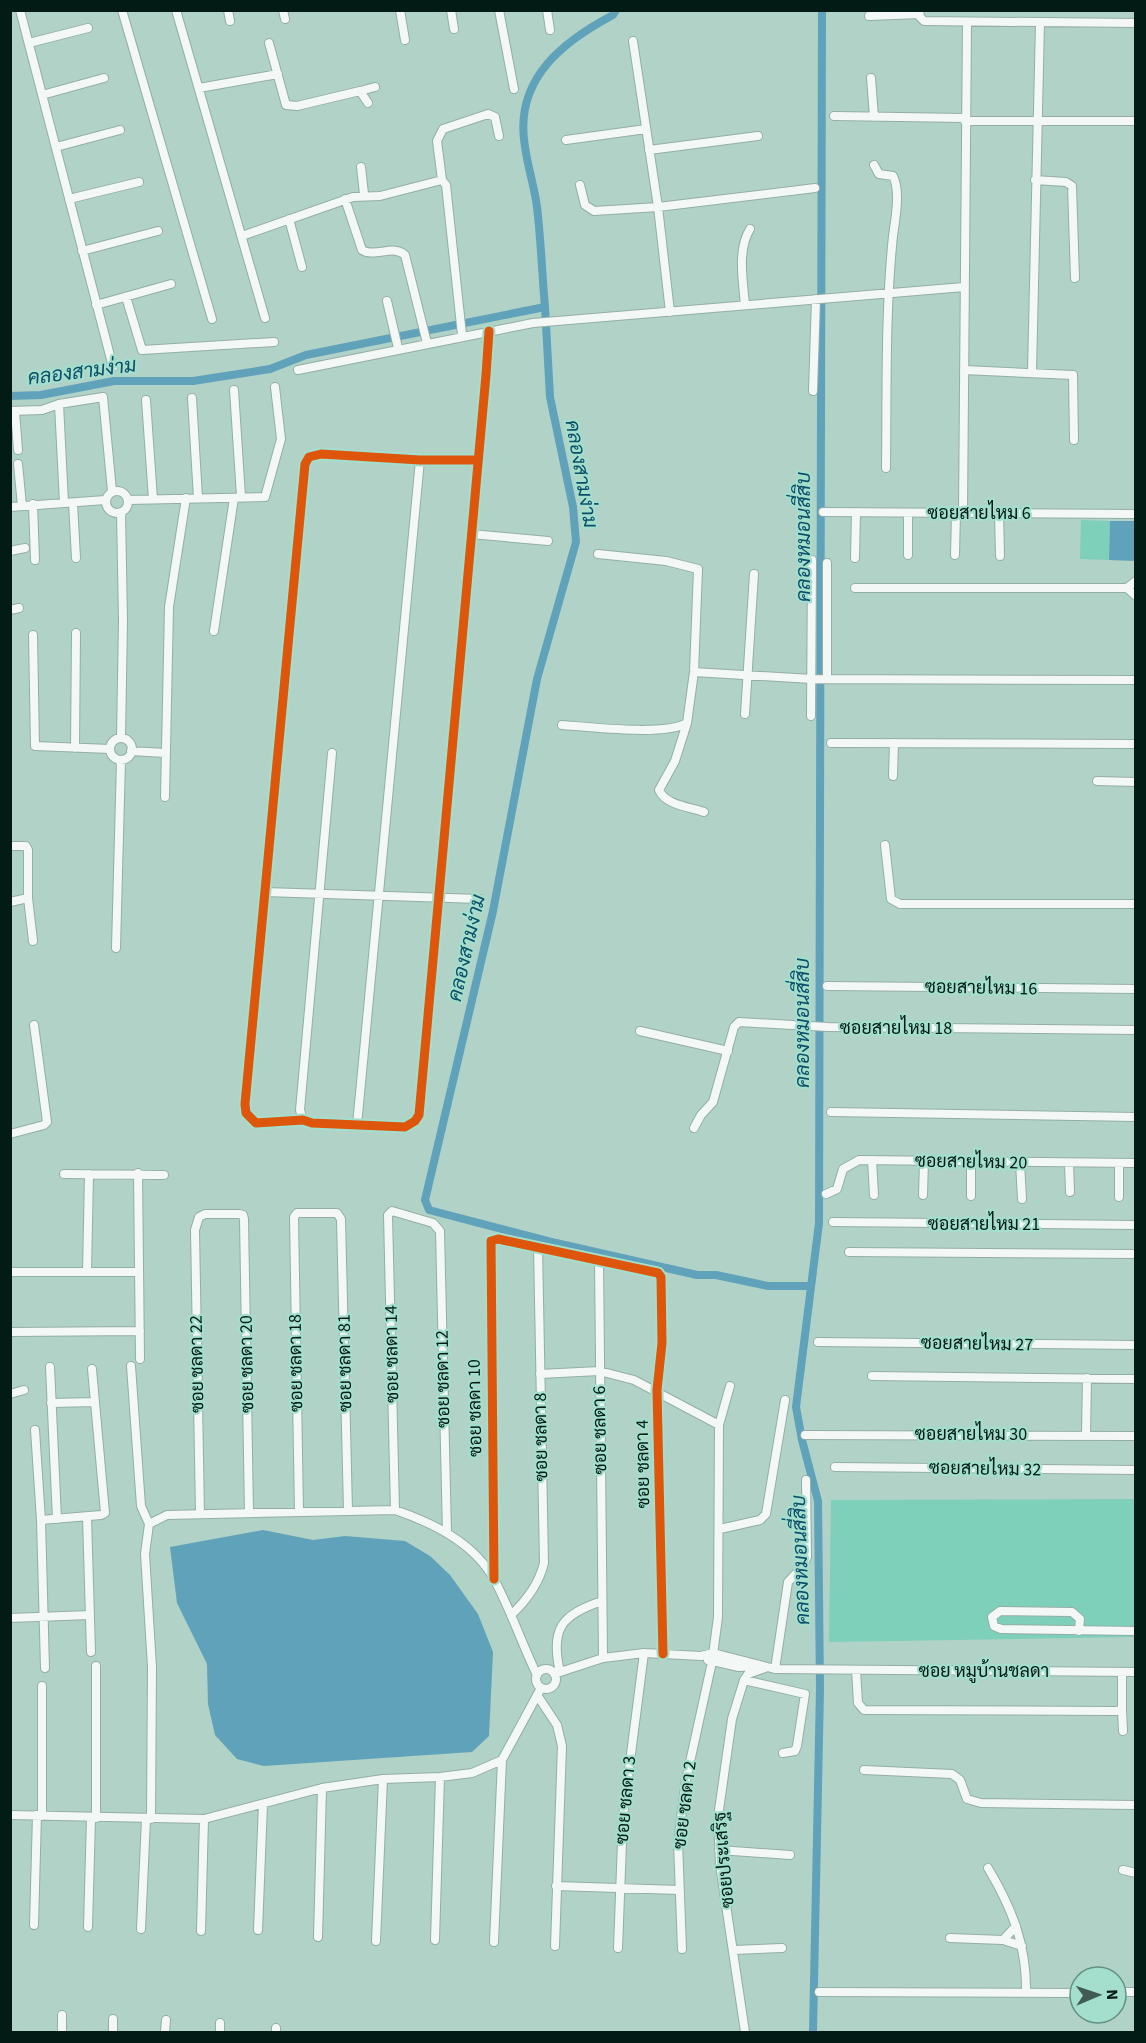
<svg xmlns="http://www.w3.org/2000/svg" width="1146" height="2043" viewBox="0 0 1146 2043" font-family="'Source Sans 3',Sarabun,sans-serif">
  <style>
    .green { fill: #7ed0ba }
    .water { fill: #60a2ba }
    .lines { fill: none; stroke-linecap: round; stroke-linejoin: round }
    .canal { stroke: #60a2ba; stroke-width: 8 }
    .street-casing { stroke: #94aea6; stroke-width: 10 }
    .street { stroke: #f3f8f7; stroke-width: 8 }
    .cycleway-casing { stroke: #a3dfcc; stroke-width: 13 }
    .cycleway { stroke: #dd560c; stroke-width: 9 }
    .labels { text-anchor: middle; dominant-baseline: central; stroke-width: 4.5; stroke-linejoin: round; paint-order: stroke }
    .street-label { font-size: 18px; fill: #031b15; stroke: #a3dfcc }
    .water-label { font-size: 20px; font-style: italic; fill: #0d4e6a; stroke: #a3dfcc }
  </style>
  <rect width="100%" height="100%" fill="#b0d2c7"/>
  <path class="green" d="M1081 520 1110 521 1109 560 1080 559Z
    M1135 1499V1637L829 1642 831 1500Z"/>
  <path class="water" d="M1110 521H1135V561L1109 560Z
    M263 1530 313 1540 345 1536 405 1541 430 1556 450 1575 478 1614 493 1652 489 1736 472 1752 264 1766 237 1759 215 1735 208 1704 207 1664 177 1603 170 1547Z"/>
  <g class="lines">
    <path class="canal" d="M545 307 550 397 573 507 576 542 537 679 493 911 425 1200 429 1210 556 1243 697 1275H716L768 1286H811
      M10 396 41 395 114 381H193L270 369 306 355 545 307C542 274 541 240 537 207 534 184 526 162 524 139 517 77 564 41 613 15L616 10
      M813 2032 820 1689 818 1501 802 1440 796 1407 819 1223 822 10"/>
    <defs>
      <path id="street" d="M20 10 113 367
        M122 10 212 319
        M176 10 265 318
        M228 10 230 21
        M283 10 285 19
        M400 10 405 40
        M451 10 454 29
        M499 10 514 89
        M547 10 550 30
        M919 10 920 17 924 21 1136 23
        M869 16 919 14
        M633 41 658 207 670 312
        M29 43 88 28
        M269 43 286 105 297 106 360 91 368 103
        M871 78 874 117
        M199 88 278 74
        M360 91 375 87
        M42 95 104 78
        M834 116 965 118
        M965 121H1136
        M566 140 646 129
        M56 147 120 130
        M649 150 758 136
        M874 165 879 174 893 176C901 192 895 220 893 236 885 313 887 390 886 468
        M361 167 364 194
        M1035 180 1066 182 1072 186 1075 278
        M580 185 585 205 594 211 658 207 815 188
        M69 199 139 182
        M345 199 362 250C374 258 394 244 405 255L427 343
        M289 219 302 267
        M242 236 353 197 380 196 442 180
        M82 251 158 231
        M126 297 142 350 274 342
        M387 301 398 348
        M96 305 171 284
        M745 305C743 281 737 250 750 229
        M462 335 446 185 442 180 437 141 443 129 488 114 495 117 499 136
        M298 370 533 323 964 287
        M964 370 1073 375 1074 440
        M1032 372 1040 23
        M234 390 241 496
        M813 391 816 299
        M192 398 198 498
        M146 400 153 499
        M59 404 103 397 112 491
        M10 411 42 410 59 404 64 503
        M15 411 18 450
        M478 460H420L321 454 309 457 305 464 245 1104 246 1113 256 1123 303 1120 312 1123 405 1127 415 1121 419 1115 486 375 489 331
        M18 464 22 506
        M106 502a11 11 0 1 1 22 0a11 11 0 1 1-22 0Z
        M128 500 265 497 281 439 275 387
        M73 503 76 558
        M33 504 35 560
        M10 507 105 500
        M121 512 123 621 121 738
        M823 512 1136 514
        M908 513V555
        M963 513 967 22
        M999 513 1000 556
        M471 534 548 541
        M10 551 25 548
        M955 555 956 513
        M855 558 856 512
        M827 563V679
        M855 588H1127L1136 581
        M1127 588 1136 596
        M10 610 19 608
        M214 631 234 498
        M33 635 35 746 110 749
        M694 672 812 679 1136 680
        M745 714 754 574
        M811 716 812 560
        M687 723 675 761 659 790C665 805 690 807 704 812
        M562 725C589 727 666 736 687 723L694 672 698 569 666 561 598 554
        M110 749a11 11 0 1 1 22 0a11 11 0 1 1-22 0Z
        M831 743 1136 744
        M75 748 76 633
        M131 751 165 753
        M893 776 894 743
        M1097 781 1136 782
        M165 797 169 607 186 498
        M885 845 891 899 900 904H1136
        M10 846H26L28 850V898L33 941
        M265 892 480 899
        M10 902 28 898
        M116 948 121 760
        M827 986 1136 989
        M640 1031 728 1051
        M831 1112 1136 1117
        M303 1120 300 1110 332 753
        M357 1125 420 460
        M694 1128 701 1115 713 1102 734 1027 739 1022 828 1027 1136 1030
        M10 1134 44 1125 47 1122 34 1025
        M872 1160 874 1195
        M1020 1162 1022 1199
        M1069 1163 1070 1192
        M1119 1163V1197
        M138 1173 140 1359
        M64 1174 164 1175
        M826 1194 837 1189 843 1169 859 1160 1136 1163
        M923 1195 924 1161
        M971 1196V1162
        M833 1222 1136 1225
        M849 1252 1136 1254
        M599 1260 603 1658
        M10 1272H139
        M87 1272 89 1174
        M10 1332 140 1331
        M818 1342 1136 1345
        M131 1366 141 1506 149 1524
        M50 1367 57 1519
        M540 1374 599 1371 634 1380 719 1425
        M872 1376 1136 1379
        M10 1394 24 1390
        M51 1403 95 1402
        M35 1430 41 1520 45 1668
        M805 1435 1136 1436
        M1086 1435 1087 1378
        M835 1467 1136 1470
        M395 1510 388 1215 392 1211 433 1223 440 1231 447 1533
        M299 1512 294 1217 297 1213H337L341 1219 348 1511
        M200 1514 195 1230 199 1217 205 1214H239L243 1215 244 1219 249 1513
        M87 1517 91 1652
        M41 1520 101 1515 105 1513 92 1369
        M149 1524 167 1515 395 1510C433 1523 475 1543 495 1581 511 1611 522 1644 537 1675
        M149 1524 145 1554 152 1667 151 1819
        M720 1529 760 1520 766 1514 785 1400
        M494 1579 491 1241 498 1239 658 1273 661 1277 662 1343 657 1390 663 1654
        M511 1615C526 1601 539 1584 544 1563L538 1247
        M10 1618 90 1615
        M1079 1631 1080 1619 1072 1612 1000 1611 992 1617 994 1626 1001 1629 1136 1631
        M708 1660 739 1667 758 1666
        M775 1669 788 1582 802 1567 807 1557 806 1480
        M536 1679a10 10 0 1 1 20 0a10 10 0 1 1-20 0Z
        M856 1670 858 1703 864 1710 1116 1711 1122 1710V1672
        M560 1672C550 1629 561 1615 602 1601
        M554 1674 603 1658 644 1653 701 1656 713 1653 775 1669 1136 1672
        M744 1680 805 1694 797 1746 795 1751 783 1753
        M42 1686V1816
        M537 1695 557 1725 562 1746 555 1946
        M1122 1710 1123 1731
        M864 1770 952 1774 960 1780 967 1799 981 1803 1136 1805
        M10 1815 204 1819 322 1788 383 1779 440 1777 472 1773 502 1760 541 1688
        M96 1818V1666
        M719 1850 790 1855
        M988 1868C1012 1908 1027 1946 1026 1993
        M1123 1870 1136 1873
        M556 1886 679 1890
        M34 1925 37 1815
        M88 1927 91 1818
        M141 1929 146 1819
        M258 1930 263 1804
        M201 1931 204 1819
        M318 1937 322 1788
        M950 1938 1003 1940 1016 1926
        M435 1940 440 1777
        M1003 1940 1022 1946
        M376 1941 383 1779
        M494 1942 502 1760
        M618 1948 623 1816 644 1653
        M682 1949 678 1842 686 1780 712 1662 718 1617 719 1425 730 1386
        M733 1950 782 1948
        M819 1992 1080 1993
        M1116 1992H1136
        M62 2032V2015
        M113 2032V2019
        M165 2032 166 2020
        M220 2032V2023
        M276 2032V2028
        M745 2032 720 1865 718 1817 732 1719 744 1680 748 1674 765 1668"/>
    </defs>
    <use href="#street" class="street-casing"/>
    <use href="#street" class="street"/>
    <defs>
      <path id="cycleway" d="M478 460H420L321 454 309 457 305 464 245 1104 246 1113 256 1123 303 1120 312 1123 405 1127 415 1121 419 1115 486 375 489 331
        M494 1579 491 1241 498 1239 658 1273 661 1277 662 1343 657 1390 663 1654"/>
    </defs>
    <use href="#cycleway" class="cycleway-casing"/>
    <use href="#cycleway" class="cycleway"/>
  </g>
  <g class="labels">
    <g class="street-label">
      <text x="979" y="513">ซอยสายไหม 6</text>
      <text transform="translate(981 988) rotate(1)">ซอยสายไหม 16</text>
      <text x="896" y="1028">ซอยสายไหม 18</text>
      <text transform="translate(971 1162) rotate(1)">ซอยสายไหม 20</text>
      <text x="984" y="1224">ซอยสายไหม 21</text>
      <text transform="translate(977 1344) rotate(1)">ซอยสายไหม 27</text>
      <text transform="translate(392 1354) rotate(-91)">ซอย ชลดา 14</text>
      <text transform="translate(296 1363) rotate(-91)">ซอย ชลดา 18</text>
      <text transform="translate(345 1363) rotate(-91)">ซอย ชลดา 81</text>
      <text transform="translate(197 1364) rotate(-91)">ซอย ชลดา 22</text>
      <text transform="translate(247 1364) rotate(-91)">ซอย ชลดา 20</text>
      <text transform="translate(443 1379) rotate(-91)">ซอย ชลดา 12</text>
      <text transform="translate(475 1408) rotate(-91)">ซอย ชลดา 10</text>
      <text transform="translate(600 1430) rotate(-91)">ซอย ชลดา 6</text>
      <text x="971" y="1434">ซอยสายไหม 30</text>
      <text transform="translate(541 1437) rotate(-91)">ซอย ชลดา 8</text>
      <text transform="translate(643 1464) rotate(-91)">ซอย ชลดา 4</text>
      <text transform="translate(985 1469) rotate(1)">ซอยสายไหม 32</text>
      <text x="984" y="1671">ซอย หมูบ้านชลดา</text>
      <text transform="translate(626 1800) rotate(-85)">ซอย ชลดา 3</text>
      <text transform="translate(685 1805) rotate(-83)">ซอย ชลดา 2</text>
      <text transform="translate(724 1860) rotate(-95)">ซอยประเสริฐ</text>
    </g>
    <g class="water-label">
      <text transform="translate(82 372) rotate(-7)">คลองสามง่าม</text>
      <text transform="translate(581 474) rotate(80)">คลองสามง่าม</text>
      <text transform="translate(804 537) rotate(-90)">คลองหมอนสี่สิบ</text>
      <text transform="translate(467 948) rotate(-77)">คลองสามง่าม</text>
      <text transform="translate(803 1023) rotate(-90)">คลองหมอนสี่สิบ</text>
      <text transform="translate(801 1560) rotate(-92)">คลองหมอนสี่สิบ</text>
    </g>
  </g>
  <rect width="1146" height="2043" fill="none" stroke="#031b15" stroke-width="24"/>
  <g transform="translate(1098 1995) rotate(88)"><circle r="28" fill="#a3dfcc" stroke="#639183" stroke-width="1.5"/>
  <path d="M0-4.5L10 22L0 15L-10 22Z" fill="#405b53"/>
  <text y="-9" font-size="16" font-weight="bold" text-anchor="middle" fill="#031b15">N</text>
  </g>
</svg>
